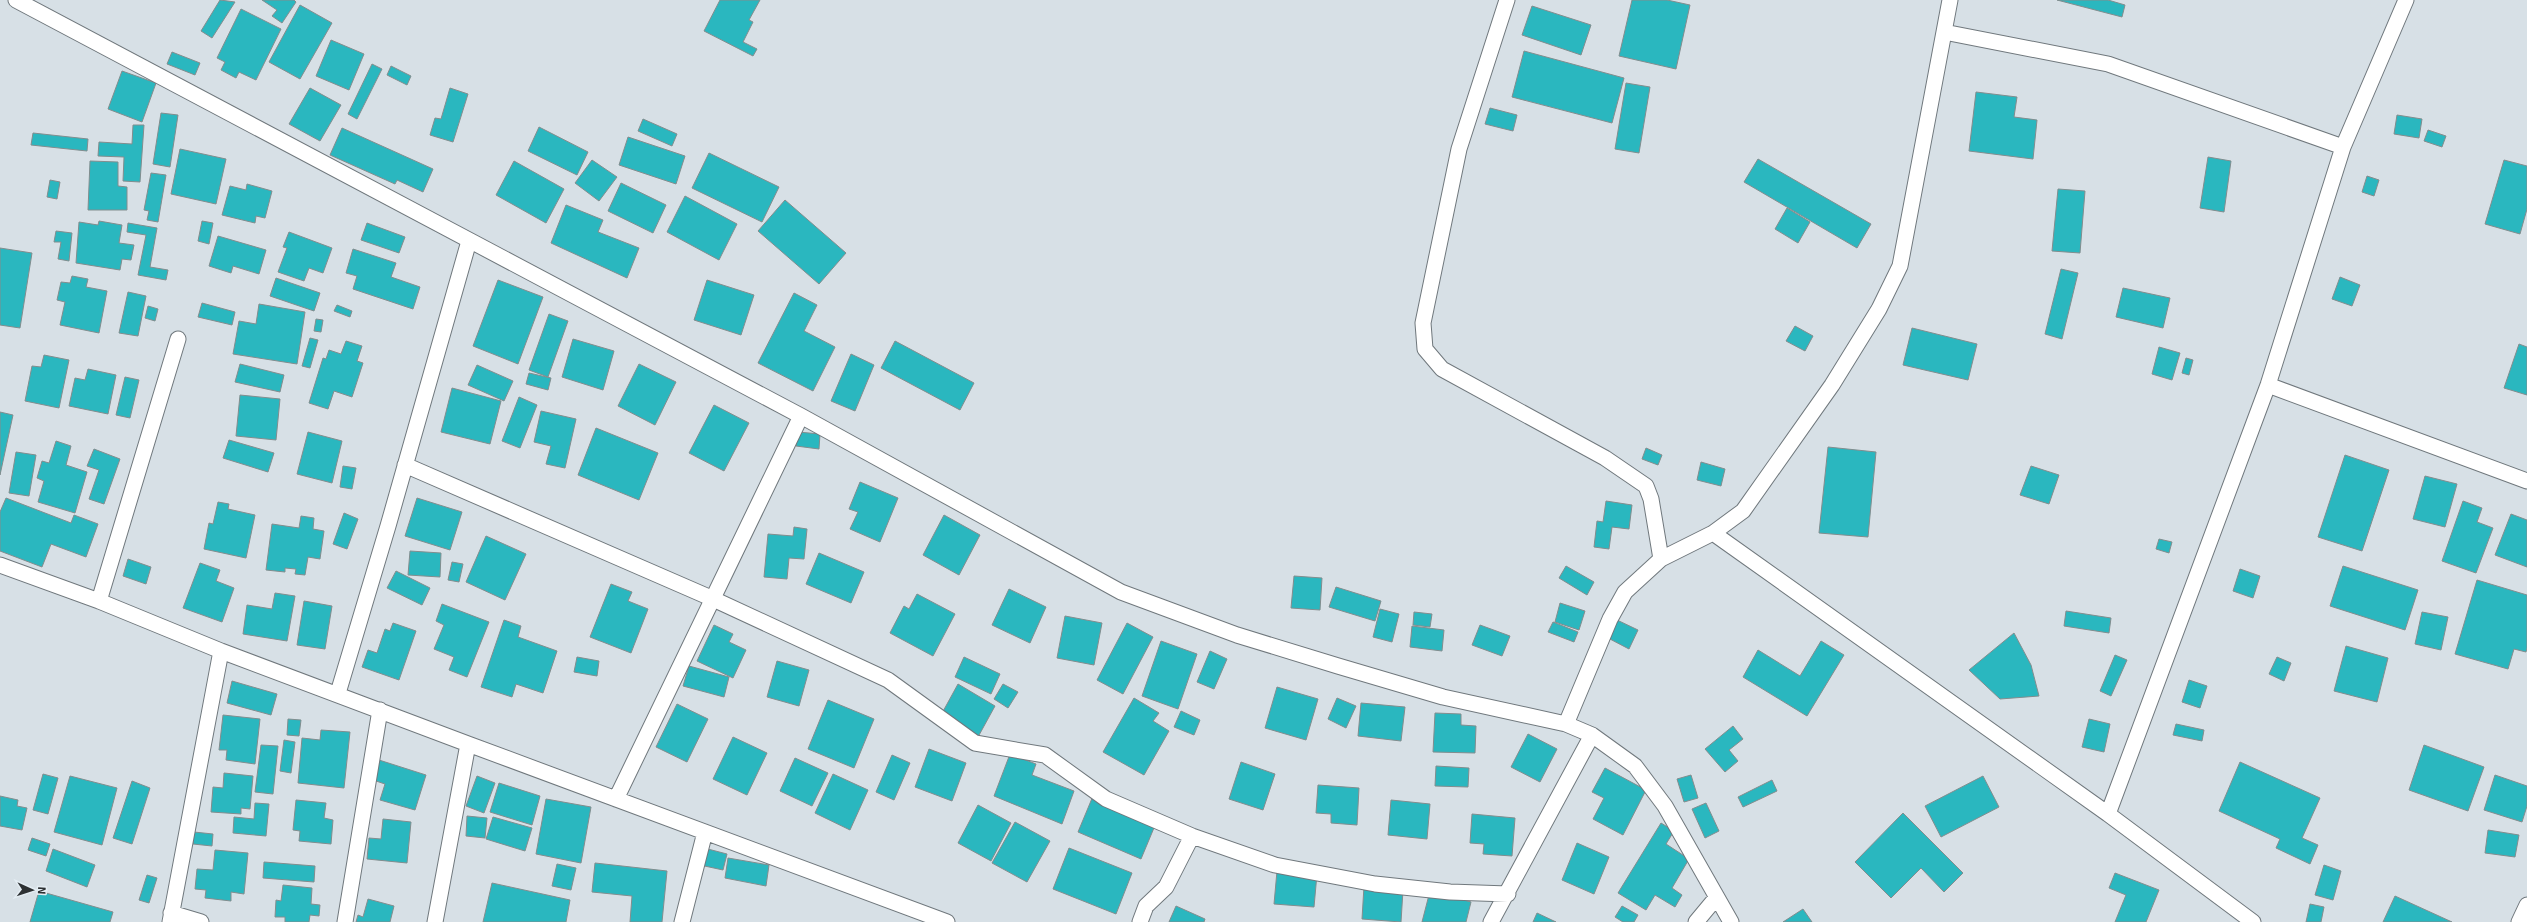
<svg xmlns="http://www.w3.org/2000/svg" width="2527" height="922" viewBox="0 0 2527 922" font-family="Signika,sans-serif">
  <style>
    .building { fill: #2ab7bf; stroke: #828d8e }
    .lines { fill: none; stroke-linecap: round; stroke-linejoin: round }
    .minor-casing { stroke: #70787d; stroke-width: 17 }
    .minor { stroke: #fff; stroke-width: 15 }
  </style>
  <rect width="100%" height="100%" fill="#d7e0e6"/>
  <path class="building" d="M220 0 235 2 212 38 201 31Z
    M262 0H294L296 2 282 23 272 16 277 10Z
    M720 0H760L749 20 753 22 743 42 757 49 753 56 704 31Z
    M1632 0H1667L1690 5 1676 69 1619 56Z
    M2057 0H2108L2125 5 2122 17Z
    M300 5 332 23 300 79 269 62Z
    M1532 6 1591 25 1581 55 1522 35Z
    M241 9 281 29 256 80 239 72 236 78 221 70 225 62 217 58Z
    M331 40 364 54 349 90 316 76Z
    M1524 51 1624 78 1612 123 1512 97Z
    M172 52 200 63 195 75 167 64Z
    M372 64 382 69 357 119 348 114Z
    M391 66 411 76 407 85 387 75Z
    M122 71 156 83 142 122 108 109Z
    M1626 83 1650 87 1639 153 1615 149Z
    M310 88 341 105 320 141 289 124Z
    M450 88 468 94 453 142 430 135 435 118 441 119Z
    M1976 92 2017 97 2014 117 2037 120 2033 159 1969 151Z
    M1490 108 1517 115 1513 131 1485 124Z
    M161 113 178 115 170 167 153 164Z
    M2397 115 2422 119 2419 138 2394 134Z
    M643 119 677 134 672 146 638 131Z
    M133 125H144L140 182 123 181 124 157 98 156 99 142 132 144Z
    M539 127 588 152 577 175 528 151Z
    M342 128 433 169 423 192 397 180 395 184 330 155Z
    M2428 130 2446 136 2442 147 2424 141Z
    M33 133 88 139 87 151 31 145Z
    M628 137 685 156 676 184 619 165Z
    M180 149 226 159 216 204 171 194Z
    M709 153 779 187 762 222 692 188Z
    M2208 157 2231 161 2224 212 2200 208Z
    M1758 159 1871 224 1857 248 1744 182Z
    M592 160 617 177 599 201 575 183Z
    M2504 160 2527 166V209L2520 234 2485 224Z
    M90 161 118 162V186L127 187V210H88Z
    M514 161 564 189 546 223 496 195Z
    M151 173 166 175 158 222 147 220 149 211 144 210Z
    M2367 176 2379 180 2374 196 2362 192Z
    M50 180 60 182 57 199 47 197Z
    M621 183 666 205 653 233 608 211Z
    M247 184 272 191 265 218 256 216 255 223 222 215 230 186 246 190Z
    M2058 189 2085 191 2080 253 2052 251Z
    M685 196 737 224 719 260 667 232Z
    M785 200 846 253 819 284 758 231Z
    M566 205 603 220 598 232 639 248 627 278 551 243Z
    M1787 208 1810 222 1798 243 1775 229Z
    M99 221 122 225 119 243 134 245 131 260 122 259 120 270 76 263 79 222 98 225Z
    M202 221 213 223 209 244 198 241Z
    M128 223 157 228 150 267 168 270 166 280 138 275 146 235 127 232Z
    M367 223 405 237 399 253 361 240Z
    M56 231 72 233 69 261 58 259 61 242H54Z
    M289 232 332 248 323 273 309 268 304 281 278 272 287 248 283 247Z
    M218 236 266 250 259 274 233 266 231 273 209 266Z
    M0 248 32 253 20 328 0 325Z
    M353 249 396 263 391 277 420 287 413 309 353 289 357 276 346 273Z
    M2061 269 2078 273 2062 339 2045 334Z
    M72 276 88 279 86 287 107 291 99 333 60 325 65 302 57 300 61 282 70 283Z
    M2340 277 2360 285 2352 306 2332 299Z
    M276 278 320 293 314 311 270 296Z
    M498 280 543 297 518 364 473 346Z
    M707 280 754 295 741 335 694 320Z
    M2123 288 2170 298 2163 328 2116 317Z
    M128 292 146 296 138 336 119 333Z
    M794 293 817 305 804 331 835 347 813 391 758 363Z
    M202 303 235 312 232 325 198 317Z
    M259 304 305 312 297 364 233 354 239 321 256 324Z
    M337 305 352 311 350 317 334 311Z
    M148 306 158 309 155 321 145 318Z
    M549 314 568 321 548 377 529 370Z
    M316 319 323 320 321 332 314 331Z
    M1795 326 1813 336 1805 351 1786 341Z
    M1912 328 1977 344 1968 380 1903 365Z
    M310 338 318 340 310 368 302 366Z
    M573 339 614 351 603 390 562 377Z
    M346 341 362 346 357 361 363 363 352 397 334 391 328 409 309 403 323 358 326 359 329 350 341 354Z
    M895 341 974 383 960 410 881 368Z
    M2519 344 2527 347V395L2504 388Z
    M2159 347 2180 353 2172 380 2152 374Z
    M851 354 874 365 855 411 831 401Z
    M44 355 69 360 59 408 25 401 32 366 41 367Z
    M2186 358 2193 360 2189 375 2182 373Z
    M240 364 284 375 280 392 235 382Z
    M639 364 676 382 655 425 618 406Z
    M477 365 513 381 504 401 468 385Z
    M88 369 116 375 108 414 69 406 75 378 85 380Z
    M529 373 551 378 548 390 526 384Z
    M125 377 139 380 130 418 116 415Z
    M452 388 501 401 490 444 441 432Z
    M240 395 280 399 276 440 236 436Z
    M519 397 537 405 520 448 502 441Z
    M714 405 749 423 724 471 689 453Z
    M541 411 576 419 565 468 546 464 551 446 534 442Z
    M0 412 13 415 0 475Z
    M596 428 658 453 639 500 578 475Z
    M308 432 342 441 332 483 297 474Z
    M798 432 820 434 819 449 796 446Z
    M229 440 274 453 268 472 223 458Z
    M56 441 71 446 66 465 87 472 75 513 38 502 44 481 37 478 42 461 49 463Z
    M1828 447 1876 452 1868 537 1819 533Z
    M1646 448 1662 455 1658 465 1642 459Z
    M94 449 120 459 104 504 89 499 99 470 87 466Z
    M16 452 36 455 29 496 9 493Z
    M2345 455 2389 470 2362 551 2318 537Z
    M1701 462 1725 469 1721 486 1697 480Z
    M343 466 356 468 352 489 340 487Z
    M2031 466 2059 475 2049 504 2020 495Z
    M2425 476 2457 484 2445 527 2413 519Z
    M860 482 898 498 880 542 850 529 858 512 849 509Z
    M6 498 71 523 74 515 98 524 86 557 51 544 42 567 0 551V512Z
    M417 498 462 512 450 550 405 536Z
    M1606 501 1632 505 1629 529 1612 527 1609 549 1594 547 1597 521 1603 522Z
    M2463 501 2482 508 2477 522 2493 528 2476 573 2442 561Z
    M218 502 229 504 228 509 255 515 246 558 204 549 209 523 213 524Z
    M344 513 358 519 347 549 333 544Z
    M2511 514 2527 520V567L2495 555Z
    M944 515 980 535 959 575 923 555Z
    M301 516 314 518 313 529 324 531 320 559 308 557 305 575 295 574 296 569 285 568V572L266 570 272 524 299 528Z
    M794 527 807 529 804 559 789 558 787 579 764 577 768 534 793 536Z
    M486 536 526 554 505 600 466 582Z
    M2159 539 2172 542 2169 553 2156 549Z
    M410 551 441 553 440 577 408 575Z
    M819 553 864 572 851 603 806 584Z
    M128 559 151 567 146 584 123 576Z
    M452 562 463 564 459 582 448 580Z
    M200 563 220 570 216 581 234 588 222 622 183 608Z
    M1566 566 1594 582 1587 595 1559 578Z
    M2343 566 2418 590 2405 630 2330 606Z
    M2240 569 2260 576 2253 598 2233 591Z
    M396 571 430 588 422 605 387 588Z
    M1294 576 1322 578 1320 610 1291 608Z
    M2477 580 2527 595V648L2526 652 2514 649 2508 669 2455 654Z
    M611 584 632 592 628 601 648 609 631 653 590 637Z
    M1336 587 1381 601 1375 621 1329 607Z
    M1009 589 1046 607 1030 643 992 625Z
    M275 593 295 596 287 641 243 634 247 605 272 609Z
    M917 594 955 614 933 656 890 633 904 606 909 609Z
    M304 601 332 606 325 649 297 645Z
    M1560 603 1585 611 1579 630 1555 622Z
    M442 604 489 622 467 677 449 670 454 657 434 649 444 625 436 621Z
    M1380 609 1399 614 1392 642 1373 637Z
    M2066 611 2111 618 2109 633 2064 626Z
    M1414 612 1432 614 1430 627 1413 625Z
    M2422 612 2448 617 2441 650 2415 644Z
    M1065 616 1102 623 1094 665 1057 658Z
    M504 620 521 626 518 637 557 651 543 693 516 684 512 697 481 687Z
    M1617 620 1638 630 1629 649 1608 638Z
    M1553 622 1578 632 1574 642 1548 632Z
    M393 623 416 631 399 680 362 667 368 650 377 653 385 629 390 631Z
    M1127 623 1153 637 1123 694 1097 680Z
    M714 625 733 634 729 642 746 650 733 678 697 661Z
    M1480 625 1510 636 1502 656 1472 645Z
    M1412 626 1444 630 1442 651 1410 647Z
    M2014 633 2031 665 2039 696 2000 699 1969 670Z
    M1161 641 1197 654 1178 709 1142 696Z
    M1821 641 1844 655 1807 716 1743 677 1758 650 1800 676Z
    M2346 646 2388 658 2377 702 2334 691Z
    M1210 651 1227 659 1214 689 1197 682Z
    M2115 655 2127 660 2111 696 2100 691Z
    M577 657 599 661 597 676 574 672Z
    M964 657 1000 674 991 694 955 677Z
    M2277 657 2291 663 2284 681 2269 674Z
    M777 661 809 670 799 706 767 697Z
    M689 666 729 677 724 697 683 686Z
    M2189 680 2207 686 2200 708 2182 702Z
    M232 681 277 694 271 715 227 703Z
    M958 684 995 706 978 737 941 715Z
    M1003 684 1018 692 1008 708 994 699Z
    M1277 687 1318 699 1306 740 1265 728Z
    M1134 698 1159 713 1153 721 1169 731 1144 775 1103 752Z
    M1337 698 1356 706 1346 728 1328 719Z
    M828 700 874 719 854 768 808 749Z
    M1361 703 1405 707 1401 741 1358 736Z
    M677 704 708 719 687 762 656 747Z
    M1181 711 1200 720 1194 735 1174 727Z
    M1435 713 1461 714V725L1476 726 1475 753 1433 752Z
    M223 715 260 719 255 764 226 760 227 750H219Z
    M288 719 301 720 299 736 287 735Z
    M2089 719 2110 724 2104 752 2082 747Z
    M2176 724 2204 730 2202 741 2173 735Z
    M1733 726 1743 739 1729 750 1738 761 1725 772 1705 749Z
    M321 730 350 732 344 788 298 783 302 738 320 740Z
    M1528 734 1557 749 1540 782 1511 767Z
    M733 737 767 753 747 795 713 779Z
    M284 740 295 742 291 773 280 771Z
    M261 745 278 746 273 794 255 792Z
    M2424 745 2484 767 2468 811 2409 790Z
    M929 749 966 763 952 801 915 787Z
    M1010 754 1036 764 1032 775 1074 791 1062 824 994 796Z
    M892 755 910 763 894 800 876 792Z
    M795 758 828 773 812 806 780 791Z
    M379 760 426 775 415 810 380 800 385 784 373 780Z
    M1241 762 1275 774 1263 810 1229 799Z
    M2240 762 2320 798 2302 838 2318 845 2310 864 2276 848 2280 839 2219 811Z
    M1436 766 1469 768 1468 787 1435 786Z
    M1605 768 1646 790 1623 835 1593 819 1604 798 1592 792Z
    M224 773 253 776 250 809 241 808V814L211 812 213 787 223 788Z
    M43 774 58 778 48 814 33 810Z
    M833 774 868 790 850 830 815 813Z
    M1691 775 1698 798 1684 802 1677 779Z
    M2495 775 2527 786V806L2522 822 2484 810Z
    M70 776 117 788 102 845 54 832Z
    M477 776 495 783 484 813 466 806Z
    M1983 776 1999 807 1941 837 1925 806Z
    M1772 780 1777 791 1743 807 1738 797Z
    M132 781 150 788 132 844 113 838Z
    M499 783 540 796 532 825 490 812Z
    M1318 785 1359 788 1357 825 1331 823V814L1316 813Z
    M0 796 18 800 17 806 27 808 22 830 0 826Z
    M1093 796 1156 823 1141 859 1078 832Z
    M546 799 591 807 581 863 536 854Z
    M296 800 326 803 324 818 333 820 331 844 299 841 300 831 293 830Z
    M1391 800 1430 804 1427 839 1388 835Z
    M255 803 269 804 266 836 233 833 234 817 254 819Z
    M1706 803 1719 831 1705 838 1692 809Z
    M978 805 1011 823 991 861 958 843Z
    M1903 813 1963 873 1944 892 1921 868 1891 898 1855 862Z
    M1472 814 1515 818 1512 856 1483 854 1484 844 1470 843Z
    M467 816 487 818 485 838 466 836Z
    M493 817 532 828 525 851 486 839Z
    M383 819 411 822 407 863 367 859 369 838 381 839Z
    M1015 822 1050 841 1027 882 992 863Z
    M1661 823 1674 831 1666 844 1689 859 1672 888 1682 895 1675 907 1655 895 1646 910 1618 893Z
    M2488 830 2519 835 2515 857 2485 853Z
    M194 832 213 834 212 846 193 844Z
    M32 838 50 844 46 856 28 850Z
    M1577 843 1609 857 1594 894 1562 880Z
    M704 848 727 854 723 870 700 865Z
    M1069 848 1132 873 1116 914 1053 889Z
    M53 849 95 865 87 887 46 871Z
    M215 850 248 853 244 894 231 892V901L205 898 206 890 195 889 197 869 213 870Z
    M728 858 769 865 766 886 725 878Z
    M264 862 315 866 314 882 263 878Z
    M595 863 667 871 662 922H630L632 896 592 892Z
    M557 864 576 868 571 890 552 886Z
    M2324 865 2341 871 2333 900 2315 895Z
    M1277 871 1317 874 1314 907 1274 904Z
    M2115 873 2159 890 2146 922H2115L2126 895 2109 888Z
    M147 875 157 878 149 903 139 900Z
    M492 883 570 900 566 922H483Z
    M283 885 312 888 311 904 320 905 319 916 310 915 309 922H285V917H275L276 900 281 901Z
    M1364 886 1403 890 1401 922 1362 919Z
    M39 891 113 912 110 922H30Z
    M1430 891 1471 902 1466 922H1422Z
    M2395 896 2452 922H2383Z
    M368 899 394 906 390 922H356L358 915 363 917Z
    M2310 904 2324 907 2321 922H2306Z
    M1176 906 1205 919 1204 922H1169Z
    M1622 906 1638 915 1634 922H1623L1615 917Z
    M1803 909 1812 922H1783Z
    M1537 913 1556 922H1533Z"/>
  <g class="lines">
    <defs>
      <path id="minor" d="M16 0 801 416 1121 592 1237 635 1338 666 1443 697 1566 724 1592 735 1635 766 1665 806 1731 922
        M1507 0 1459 149 1423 323 1425 349 1442 369 1605 458 1646 486 1651 499 1661 559
        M1944 32 2108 64 2343 147 2406 0
        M2268 385 2527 481
        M405 465 711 598 888 680 975 743 1045 755 1106 799 1192 836 1275 865 1375 884 1450 892 1508 894
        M1713 533 2108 814 2268 385 2343 147
        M0 565 99 601 221 651 468 744
        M99 601 178 339
        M338 693 388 526 469 241
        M1566 724 1610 619 1625 592 1661 559 1713 533 1743 511 1832 385 1879 309 1900 266 1950 0
        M616 799 801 416
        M2108 814 2253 922
        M171 913 201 922
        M170 922 221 651
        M345 922 380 710
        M435 922 468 744 947 922
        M682 922 705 832
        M1140 922 1146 906 1166 887 1192 836
        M1491 922 1592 735
        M1696 922 1716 898
        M2519 922 2527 905"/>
    </defs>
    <use href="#minor" class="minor-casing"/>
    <use href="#minor" class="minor"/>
  </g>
  <g transform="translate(32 890) rotate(93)" stroke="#e4edf3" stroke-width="3" paint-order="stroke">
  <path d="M0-3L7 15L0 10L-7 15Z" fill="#2d3133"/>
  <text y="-6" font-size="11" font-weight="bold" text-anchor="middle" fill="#2d3133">N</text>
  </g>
</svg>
